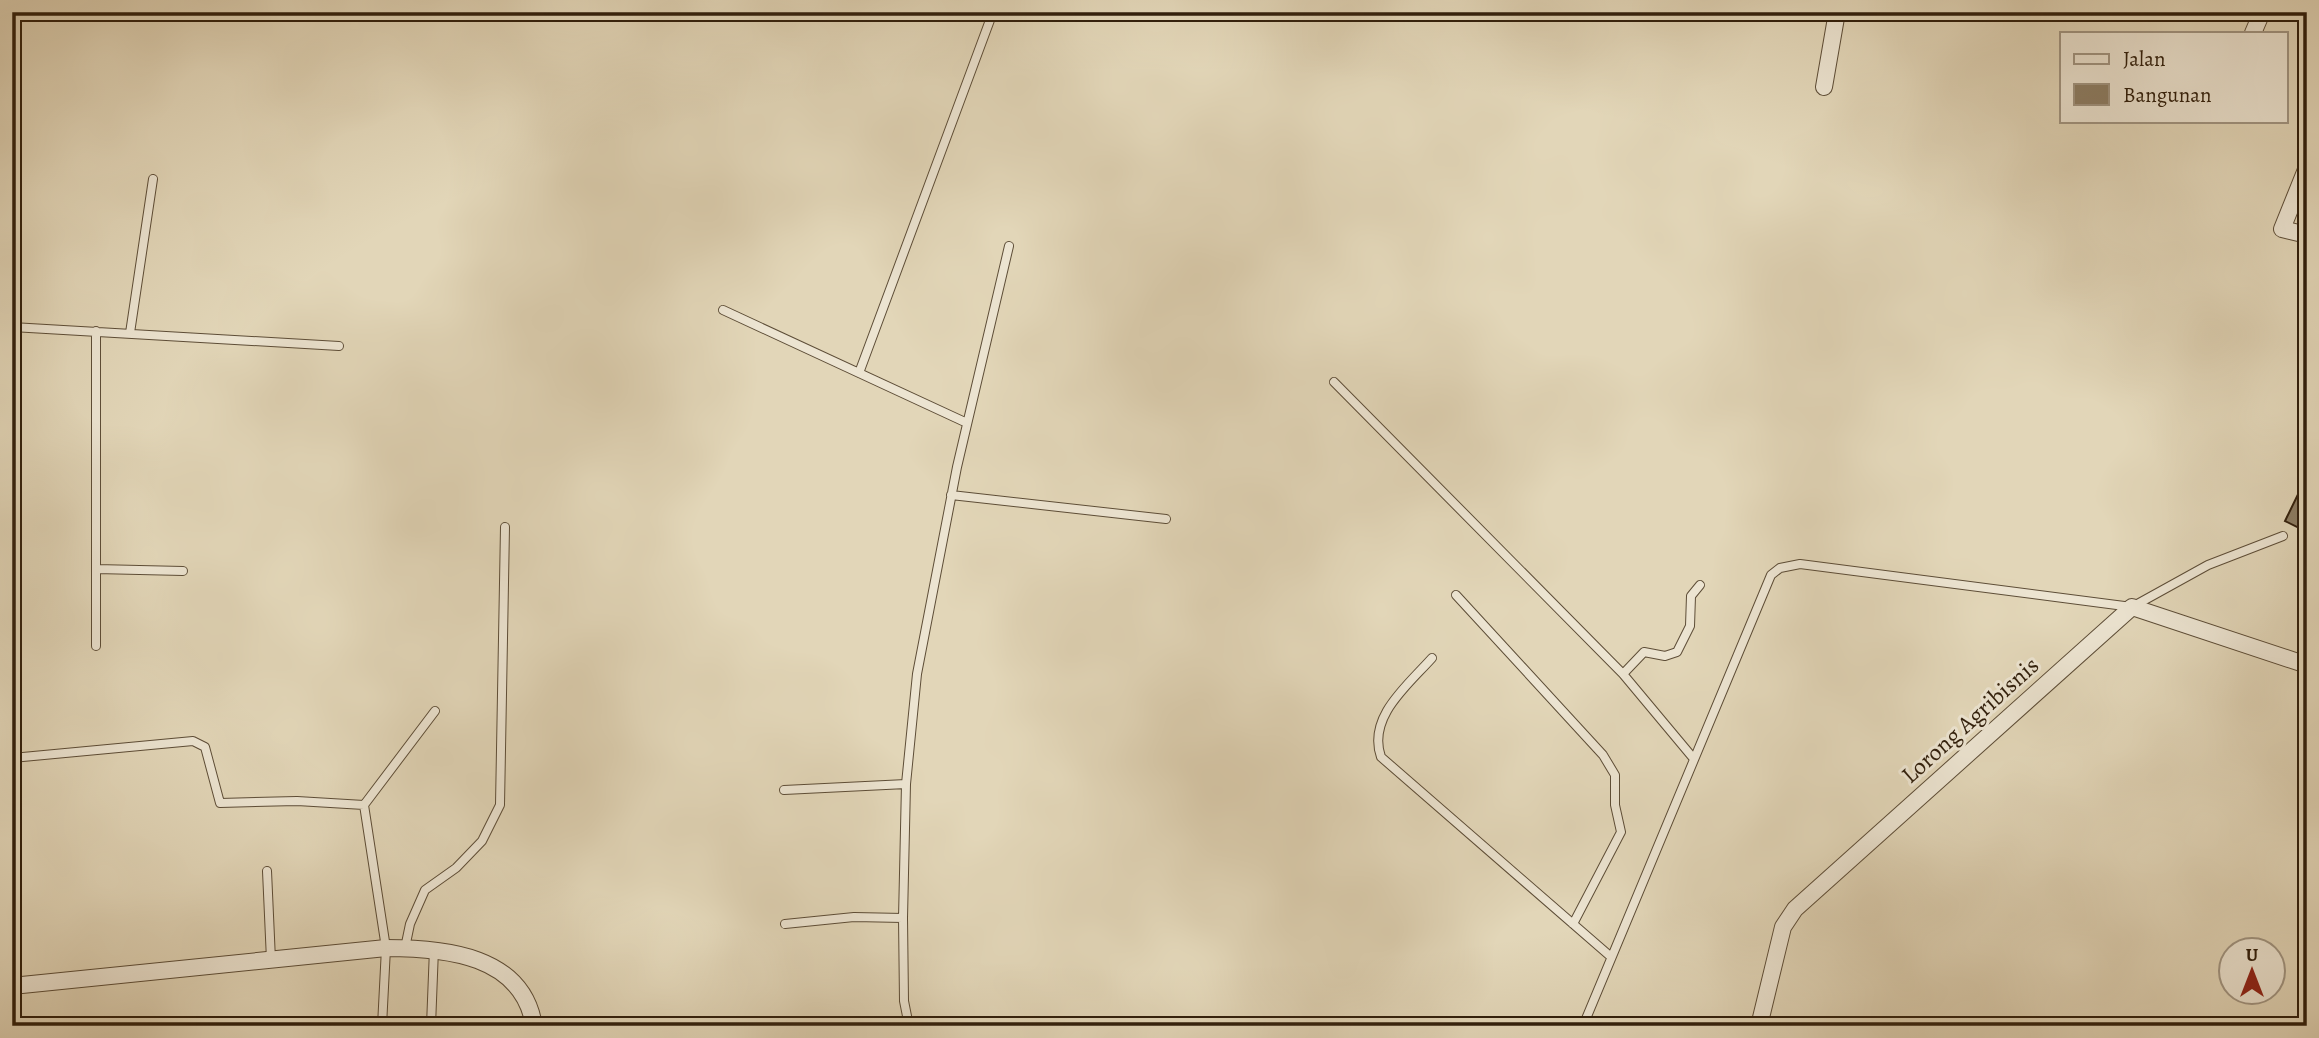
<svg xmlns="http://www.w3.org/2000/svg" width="2319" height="1038" viewBox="0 0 2319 1038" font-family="Alegreya,serif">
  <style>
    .building { fill: #8d7e65; stroke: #311f0c; stroke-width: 2 }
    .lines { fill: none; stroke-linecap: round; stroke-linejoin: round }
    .lane-casing { stroke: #5d4d37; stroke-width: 10 }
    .street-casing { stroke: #5d4d37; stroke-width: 18 }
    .lane { stroke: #ece4d1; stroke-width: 8 }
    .street { stroke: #ece4d1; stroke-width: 16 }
    .labels { text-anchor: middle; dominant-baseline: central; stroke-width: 6; stroke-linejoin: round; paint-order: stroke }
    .street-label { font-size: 24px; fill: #311f0c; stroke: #ece4d1 }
  </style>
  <rect width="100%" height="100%" fill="#e2d6b8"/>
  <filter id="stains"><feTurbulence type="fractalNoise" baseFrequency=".00286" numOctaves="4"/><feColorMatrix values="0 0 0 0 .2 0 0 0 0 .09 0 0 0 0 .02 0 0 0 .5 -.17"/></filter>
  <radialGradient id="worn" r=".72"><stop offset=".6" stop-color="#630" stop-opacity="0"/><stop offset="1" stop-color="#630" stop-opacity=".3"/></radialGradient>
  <path class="building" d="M2307 476V532L2285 521Z"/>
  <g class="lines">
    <defs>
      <path id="lane" d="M723 310 967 423
        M12 327 339 346
        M130 333 153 179
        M859 373 993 12
        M1334 382 1623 674 1694 759
        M951 495 1166 519
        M96 569 183 571
        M1456 595 1603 755 1615 775V805L1621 832 1573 924
        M96 646V331
        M1432 658C1408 685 1367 717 1381 757L1610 956
        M1623 674 1644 652 1665 656 1677 652 1690 626 1691 596 1700 585
        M12 758 193 741 205 747 220 803 297 801 364 805
        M784 790 906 784
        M267 871 271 960
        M785 924 854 917 903 918
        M405 948 410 924 425 890 456 868 482 841 500 805 505 527
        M382 1026 386 948 364 805 435 711
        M431 1026 434 949
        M909 1026 904 1001 903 918 906 784 917 674 957 467 1009 246
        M1583 1026 1771 575 1780 568 1800 564 2132 607 2208 565 2283 536"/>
      <path id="street" d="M2253 33 2262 12
        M1824 87 1837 12
        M2307 167 2282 229 2307 235
        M12 986 386 948C445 948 523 955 534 1026
        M1759 1026 1783 927 1795 909 2132 607 2307 665"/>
    </defs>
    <use href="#lane" class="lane-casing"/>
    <use href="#street" class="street-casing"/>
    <use href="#lane" class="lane"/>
    <use href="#street" class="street"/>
  </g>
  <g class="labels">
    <g class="street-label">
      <text transform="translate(1970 720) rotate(-42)">Lorong Agribisnis</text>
    </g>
  </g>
  <rect width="2319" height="1038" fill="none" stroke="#e2d6b8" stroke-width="42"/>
  <rect x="14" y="14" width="2291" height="1010" fill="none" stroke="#311f0c" stroke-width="3.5"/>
  <rect x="21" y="21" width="2277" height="996" fill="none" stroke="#311f0c" stroke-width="2"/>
  <rect x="2060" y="32" width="228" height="91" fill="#ece4d1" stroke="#a19582" stroke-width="2"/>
  <rect x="2074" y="54" width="35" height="10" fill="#ece4d1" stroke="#a19582" stroke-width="2"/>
  <text x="2123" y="66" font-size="21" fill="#311f0c">Jalan</text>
  <rect x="2074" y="84" width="35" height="21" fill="#8d7e65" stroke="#a19582" stroke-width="2"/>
  <text x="2123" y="102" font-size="21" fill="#311f0c">Bangunan</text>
  <g transform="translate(2252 971)"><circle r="33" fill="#ece4d1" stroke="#a19582" stroke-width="2"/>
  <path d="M0-5L12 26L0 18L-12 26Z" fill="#8f2418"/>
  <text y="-10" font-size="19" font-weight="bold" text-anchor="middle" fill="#311f0c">U</text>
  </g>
  <rect width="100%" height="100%" filter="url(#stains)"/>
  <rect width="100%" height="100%" fill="url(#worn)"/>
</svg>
